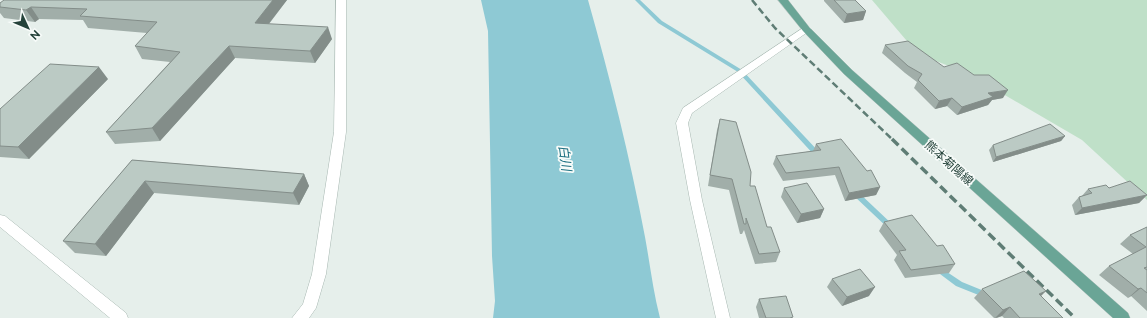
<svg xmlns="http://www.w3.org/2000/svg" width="1147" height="318" viewBox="0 0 1147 318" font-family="Raleway,'Noto Sans JP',sans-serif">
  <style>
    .green { fill: #bfe0c8 }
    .water { fill: #8ec9d4 }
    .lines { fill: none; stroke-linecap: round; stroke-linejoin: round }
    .stream { fill: #8ec9d4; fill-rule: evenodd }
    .minor-casing { stroke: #a8b8b2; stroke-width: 1 }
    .major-casing { stroke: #c2cac8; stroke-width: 1 }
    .minor { fill: #fff; fill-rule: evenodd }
    .major { fill: #6aa596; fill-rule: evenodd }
    .rail-far1 { stroke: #5f7d75; stroke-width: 2.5; stroke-dasharray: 7 3.5; stroke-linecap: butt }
    .rail { stroke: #5f7d75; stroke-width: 3.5; stroke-dasharray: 9 4.5; stroke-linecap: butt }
    .wall { fill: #a1aea9 }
    .shaded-wall { fill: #838d89 }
    .building { fill: #bbcac4; stroke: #838d89 }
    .labels { text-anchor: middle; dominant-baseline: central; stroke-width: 3.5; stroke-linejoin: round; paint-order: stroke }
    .street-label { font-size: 12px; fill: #24423a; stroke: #f7fbf9 }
    .water-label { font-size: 13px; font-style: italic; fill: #1c6f80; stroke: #f7fbf9 }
  </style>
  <rect width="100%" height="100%" fill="#e6efeb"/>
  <path class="green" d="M872 0H1147V200L1082 140 967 73 918 54Z"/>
  <path class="water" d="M481 0H588C610 78 630 157 645 237 650 264 653 291 660 318H493L495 301 492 256 488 31Z"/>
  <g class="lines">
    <path class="stream" d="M635 0H640L662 21 742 70 820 153 821 155 820 157H816L738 72 658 23Z
      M853 191H857L893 225 894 227 893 229 891 230 889 229 853 195 852 193Z
      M938 266 962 282 989 293 990 295 989 297 986 298 956 286 936 271 934 269 936 267Z"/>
    <defs>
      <path id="minor" d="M336 0H346V132L326 274 316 308 309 318H292L303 304 312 274 334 132Z
        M806 26 809 27 811 29 809 31 692 113 688 123 702 200 730 318H716L690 200 676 123 683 108Z
        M0 215 5 216 126 313 128 318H110L0 227Z"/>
      <path id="major" d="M778 0H788L809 27 852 70 1128 313 1130 318H1113L844 74 803 31Z"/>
    </defs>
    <use href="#minor" class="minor-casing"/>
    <use href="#major" class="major-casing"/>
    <use href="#minor" class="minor"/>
    <use href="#major" class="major"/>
    <path class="rail-far1" d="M752 0 775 28 893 140"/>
    <path class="rail" d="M892 139 1075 318"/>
  </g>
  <path class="wall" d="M287 0 269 24 332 39 315 63 235 58 160 141 115 144 106 132 170 62 142 59 135 46 147 33 88 28 83 20 39 19 35 22 4 18 0 13V3Z
    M824 0H855L866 11 863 20 844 23 824 1Z
    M885 45 944 67 1003 98 992 100 988 105 957 115 947 106 935 109 914 88 917 82 905 73 882 53Z
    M108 79 29 159 0 157V109Z
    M720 119 767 227 780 252 776 262 755 264 744 230 742 234H740L729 190 708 186 717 130Z
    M1065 136 1061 141 993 162 989 150 993 145Z
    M816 144 880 187 876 195 845 201 835 175 783 181 773 164 776 156 813 151Z
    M132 160 304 174 309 186 299 205 154 193 106 256 75 253 63 241Z
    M784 188 824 209 820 218 797 223 781 197Z
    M1109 188 1147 195 1139 203 1075 215 1072 205 1079 197H1081L1088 189Z
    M884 222 937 246 955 264 949 273 905 278 894 260 897 255 879 231Z
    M1147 227V311L1131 296 1128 298 1099 275 1109 266 1133 254 1120 244 1130 235Z
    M832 279 869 296 842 306 827 287Z
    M982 289 1041 296 1063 318H1004L1002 316 997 318H994L974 298Z
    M759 299 793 318H759L756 307Z"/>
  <path class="shaded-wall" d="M273 0H287L260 35 255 23Z
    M31 7 39 19 35 22 26 10Z
    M866 11 863 20 844 23 847 14Z
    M328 27 332 39 315 63 310 51Z
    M229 46 235 58 160 141 152 128Z
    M99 67 108 79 29 159 18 147Z
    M1008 90 1003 98 992 100 988 105 957 115 962 107 988 93Z
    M952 98 947 106 935 109 939 101Z
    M1065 136 1061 141 993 162 996 157Z
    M304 174 309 186 299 205 293 193Z
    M145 181 154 193 106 256 95 244Z
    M880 187 876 195 845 201 849 193Z
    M1147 195 1139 203 1075 215 1082 208Z
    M824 209 820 218 797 223 801 214Z
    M875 287 869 296 842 306 847 297Z
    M1141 288 1131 296 1128 298 1138 289Z
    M1046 291 1037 300 1039 294Z
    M1010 307 1002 316 995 318 1003 310Z"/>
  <path class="building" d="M4 0H273L255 23 328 27 310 51 229 46 152 128 106 132 180 52 135 46 157 22 80 16 87 9 31 7 26 10 0 7V3Z
    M834 0H855L866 11 847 14Z
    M908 41 944 67 957 63 974 75H989L1008 90 988 93 993 97 962 107 952 98 939 101 918 80 922 74 908 66 885 45Z
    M50 64 99 67 18 147 0 146V109Z
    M720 119 736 122 751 172 750 186H755L767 227H771L780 252 759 254 746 218V224H744L732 179 710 175Z
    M1050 124 1065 136 996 157 993 145Z
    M841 139 867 171 871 170 880 187 849 193 839 167 786 173 776 156 821 150 816 144Z
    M132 160 304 174 293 193 145 181 95 244 63 241Z
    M1130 181 1147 195 1082 208 1079 197 1092 193 1088 189 1106 185 1109 188Z
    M807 183 824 209 801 214 784 188Z
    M912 215 937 246 943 245 955 264 911 270 899 251 906 250 884 222Z
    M1147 227V267L1144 268 1147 270V293L1141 288 1138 289 1109 266 1146 247 1130 235Z
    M860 269 875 287 847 297 832 279Z
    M1024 271 1046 291 1039 294 1063 318H1020L1010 307 1003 310 982 289Z
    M786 296 793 317 790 318H766L759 299Z"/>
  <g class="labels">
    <g class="street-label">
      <text transform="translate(949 163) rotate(42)">熊本菊陽線</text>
    </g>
    <g class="water-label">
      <text transform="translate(565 158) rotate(82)">白川</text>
    </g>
  </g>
  <g transform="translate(28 28) rotate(134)" stroke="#f7fbf9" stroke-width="3" paint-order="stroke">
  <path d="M0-3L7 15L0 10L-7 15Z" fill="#24423a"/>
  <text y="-6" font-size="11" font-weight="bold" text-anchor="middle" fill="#24423a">N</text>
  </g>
</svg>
